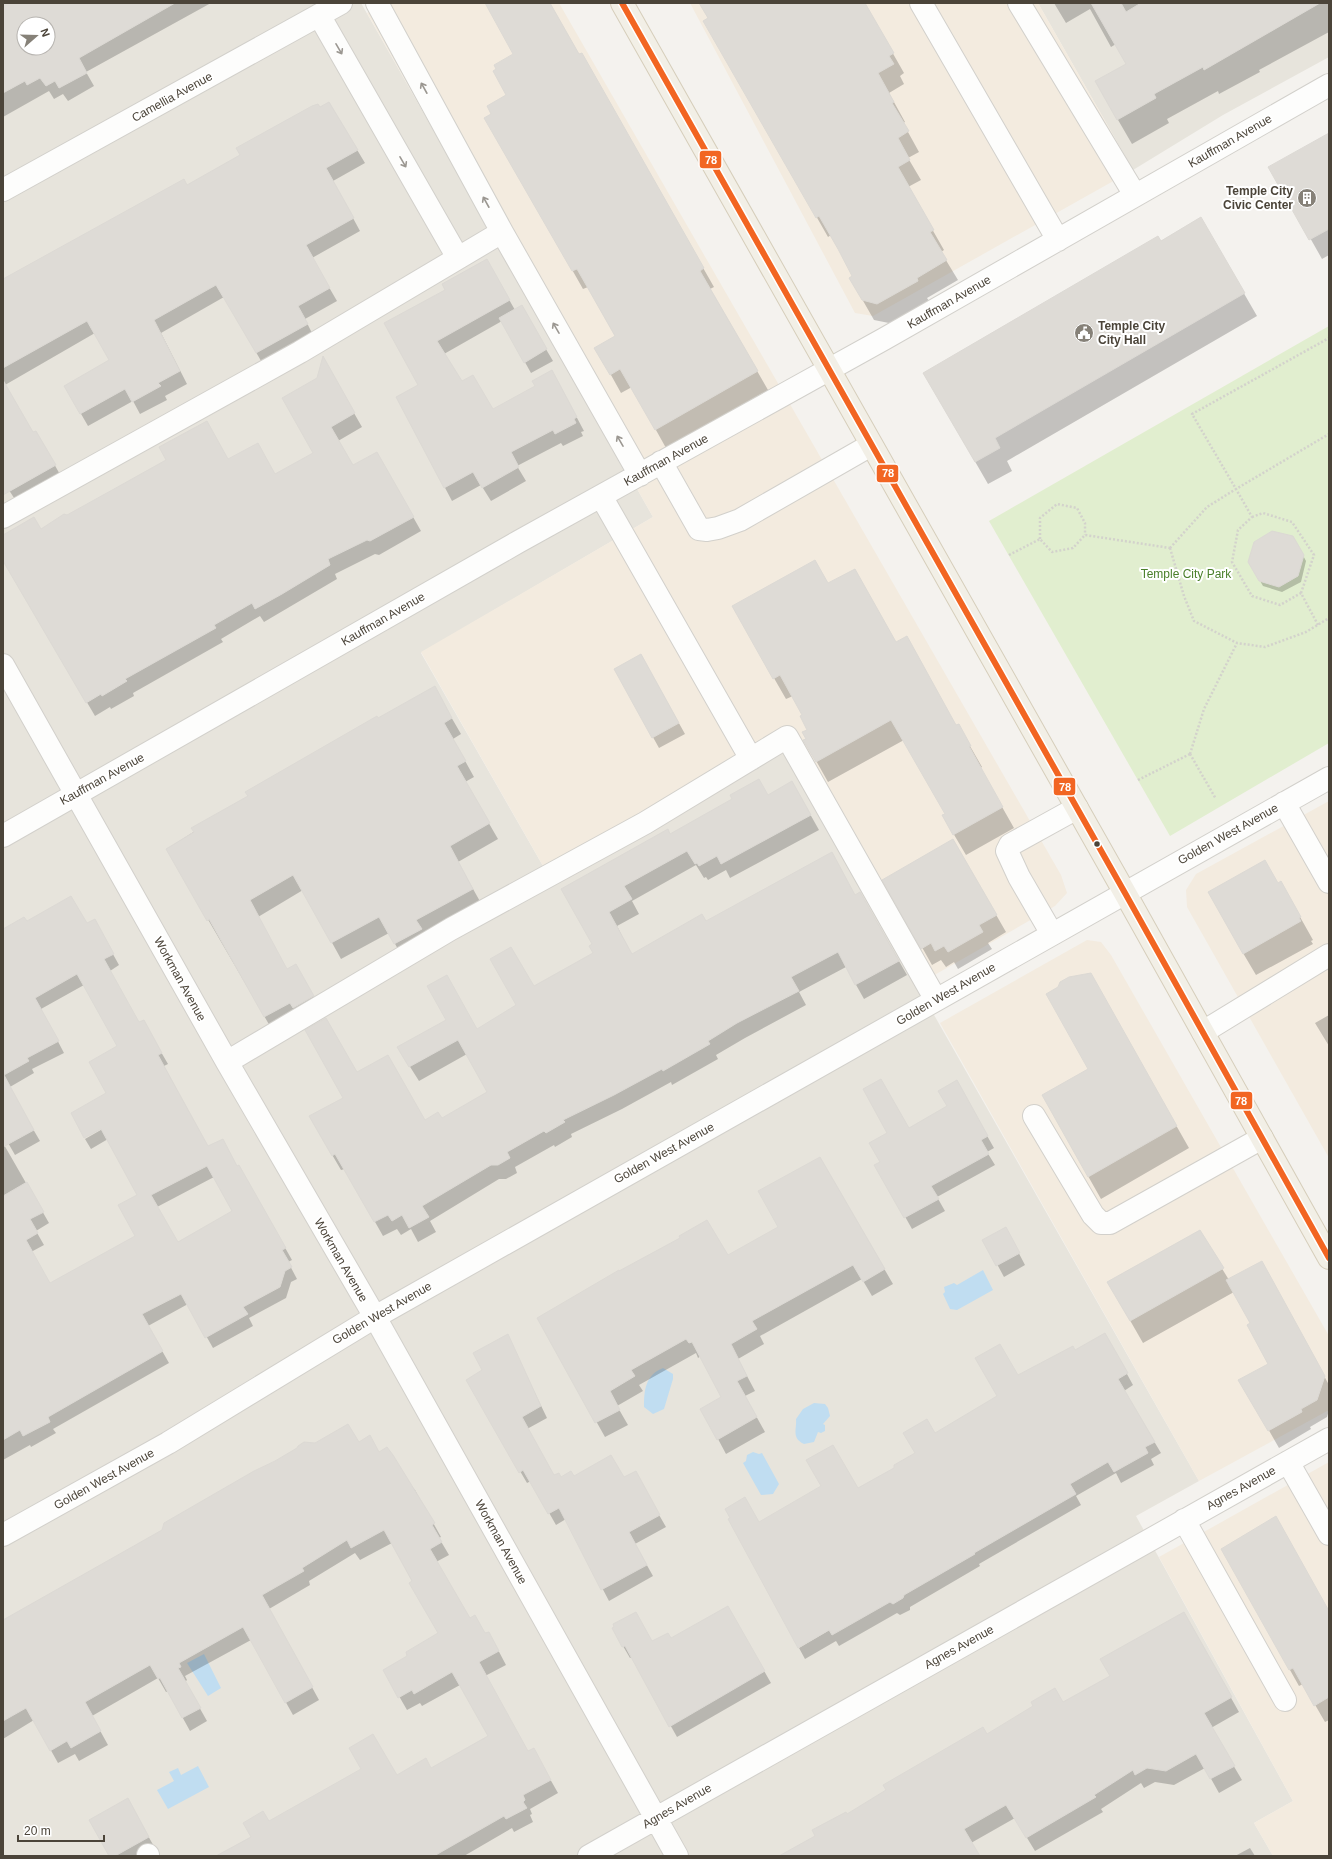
<svg xmlns="http://www.w3.org/2000/svg" width="1332" height="1859" viewBox="0 0 1332 1859" font-family="Arial,sans-serif">
  <style>
    .residential { fill: #e7e4dc; fill-rule: evenodd }
    .commercial { fill: #f3ebdf }
    .green { fill: #e1eecf }
    .water { fill: #c0ddf1 }
    .shadow { fill: #0003; fill-rule: evenodd }
    .building { fill: #dedbd6; stroke: #dcd9d4; fill-rule: evenodd }
    .lines { fill: none; stroke-linecap: round; stroke-linejoin: round }
    .minor-casing { stroke: #d2d0cb; stroke-width: 24 }
    .major-casing { stroke: #d6cebb; stroke-width: 24 }
    .path { stroke: #d3d2cc; stroke-width: 2.5; stroke-dasharray: 2 2; stroke-linecap: butt }
    .minor { stroke: #fdfdfc; stroke-width: 22 }
    .major { stroke: #f2efe6; stroke-width: 22 }
    .bus-1-casing { stroke: #fff; stroke-width: 9 }
    .bus-1 { stroke: #f26522; stroke-width: 6 }
    .oneway { stroke: #9b9791 }
    .bus-dot { fill: #4b4439; stroke: #fff; stroke-width: 1.5 }
    .labels { text-anchor: middle; dominant-baseline: central; stroke-width: 4; stroke-linejoin: round; paint-order: stroke }
    .street-label { font-size: 12px; fill: #4b4439; stroke: #fff }
    .poi-label { font-size: 12px; font-weight: bold; fill: #4b4439; stroke: #fff; text-anchor: end }
    .park-label { font-size: 12px; fill: #4a7f2a; stroke: #fff }
    .line-badge { stroke: #fff; stroke-width: 1.5 }
    .badge-label { font-size: 11px; text-anchor: middle; font-weight: bold; fill: #fff }
  </style>
  <rect width="100%" height="100%" fill="#f4f2ee"/>
  <path class="residential" d="M3 3H361L653 517 421 653 551 880 787 747 917 985 1199 1481 1136 1516 1293 1801 1254 1823 1273 1856H3ZM24 24H48V48H24Z
    M1038 3H1329V57L1223 115 1133 170Z"/>
  <path class="commercial" d="M385 3H559L1061 875 1067 893 1055 906 917 985 787 747 551 880 421 652 653 517 367 13Z
    M690 3H1038L1133 170 873 316 855 313Z
    M1329 801V1158L1187 907 1186 890 1196 874Z
    M1087 940 1101 942 1111 955 1329 1336V1410L1199 1481 940 1023Z
    M1329 1462V1856H1273L1254 1823 1293 1801 1159 1557Z"/>
  <path class="green" d="M1329 326V743L1170 836 989 521Z"/>
  <path class="water" d="M983 1270 993 1290 957 1310 950 1309 943 1294 945 1292 944 1287 954 1283 957 1285Z
    M663 1368 673 1374V1379L664 1409 653 1414 644 1407C644 1391 645 1375 663 1368Z
    M814 1403 825 1404 828 1408 830 1416 823 1424 825 1425V1431L821 1433 818 1432 814 1442 804 1444C791 1438 797 1429 796 1419L803 1409Z
    M753 1452 759 1454 762 1453 779 1484 773 1494 761 1495 743 1463 746 1461 747 1455Z
    M204 1654 221 1688 208 1696 187 1663Z
    M198 1766 209 1787 168 1809 157 1790 174 1781 169 1772 178 1768 181 1775Z"/>
  <path class="shadow" d="M3 3H211L86 72 94 86 68 101 63 94 54 99 49 91 3 117ZM24 24H48V48H24Z
    M486 3H549L579 55 581 54 714 287 710 289 768 390 666 448 632 387 621 393 596 348 616 337 588 287 583 289 486 118 493 114 508 95 515 54Z
    M700 3H855L866 6 904 73 900 76 904 84 889 93 905 122 903 123 919 152 908 158 921 180 908 187 944 250 941 252 958 280 927 298 929 301 889 323 874 320 850 278 854 276 831 235 828 237 705 21 709 19Z
    M1054 3H1329V32L1259 70 1260 72 1219 94 1218 91 1167 119 1169 123 1132 144 1096 82 1127 64 1116 44 1111 47 1090 9 1066 23Z
    M329 103 365 163 333 181 360 231 312 258 337 301 305 319 314 337 264 366 224 297 161 333 187 384 165 396 167 400 140 414 133 401 88 426 65 386 110 361 95 333 5 385 33 434 36 432 62 478 18 504 3 481V280L187 187Z
    M1329 134V255L1322 259 1270 167Z
    M1201 219 1257 316 1007 461 1012 471 988 484 924 373Z
    M487 261 515 310 521 307 553 361 531 373 502 321 444 354 462 383 492 410 559 384 584 431 581 432 583 436 563 446 561 443 517 466 526 481 491 501 481 485 452 501 397 397 419 386 447 290Z
    M323 359 362 427 338 441 353 466 377 453 421 531 379 555 375 554 335 574 337 579 264 622 260 616 221 639 223 642 133 693 134 696 111 709 110 707 95 716 3 559V537L40 530 67 516 228 460 275 475 315 453 318 379Z
    M1293 537 1306 561 1301 582 1282 592 1263 586 1249 562Z
    M828 585 896 644 970 746 982 767 980 768 1014 828 966 855 943 816 946 814 904 740 828 782 805 741 807 739 809 730 804 715 793 696 786 699 733 607Z
    M641 655 685 734 659 748 615 669Z
    M443 703 461 734 453 739 474 777 465 782 498 839 458 862 482 905 404 960 389 933 341 959 303 890 258 917 287 970 305 981 322 1013 274 1033 167 849 249 796 377 719Z
    M792 782 819 830 730 878 726 870 708 880 706 877 704 878 696 865 632 901 639 914 617 926 632 955 705 922 855 896 860 893 907 975 864 999 846 967 799 992 806 1005 745 1038 716 1055 718 1059 672 1085 671 1082 622 1109 571 1134 572 1137 555 1147 554 1145 515 1167 517 1173 506 1179H499L430 1221 436 1232 418 1242 411 1229 401 1235 397 1229 383 1236 345 1169 341 1170 310 1117 345 1098 356 1073 424 1121 441 1120 488 1092 467 1054 419 1081 407 1062 477 1030 517 1005 533 987 595 953 594 945 563 889 670 835 768 796Z
    M953 840 1006 932 988 943 992 949 958 969 954 962 946 967 941 960 932 965 884 880Z
    M1281 883 1313 940 1311 941 1313 944 1256 975 1243 953 1278 884Z
    M94 920 119 965 110 971 139 1024 143 1021 168 1064 164 1066 208 1148 237 1167 239 1166 292 1260 288 1262 297 1279 291 1282 286 1298 249 1318 253 1326 213 1348 188 1304 148 1326 169 1363 53 1429 56 1433 31 1447 30 1445 3 1460V1143L49 1223 36 1231 44 1245 31 1252 50 1284 136 1236 138 1195 108 1139 91 1149 85 1139 106 1127 107 1093 118 1046 84 985 41 1009 64 1053 32 1069 34 1073 3 1091V930L26 922 87 924ZM214 1177 233 1212 177 1243 157 1207Z
    M1090 974 1189 1148 1101 1199 1088 1176Z
    M1329 1015V1046L1315 1023Z
    M956 1081 994 1148 987 1152 995 1165 937 1197 945 1211 912 1229 876 1165 881 1163 908 1129 948 1107Z
    M19 1105 40 1141 15 1155 3 1134V1114Z
    M820 1158 893 1284 872 1296 862 1279 760 1336 764 1344 738 1359 755 1391 745 1396 765 1432 726 1454 718 1439 723 1398 701 1356 698 1358 696 1353 639 1385 643 1391 617 1406 628 1425 605 1437 538 1318 728 1257 780 1228Z
    M1199 1231 1229 1280 1271 1279 1329 1385V1410L1327 1417 1310 1427 1311 1429 1279 1448 1240 1380 1269 1365 1251 1324 1234 1292 1143 1343 1108 1282Z
    M984 1240H1012L1025 1265 1004 1277Z
    M1105 1334 1133 1385 1124 1391 1161 1453 1151 1459 1154 1465 1121 1483 1116 1473 1076 1496 1081 1505 979 1564 980 1566 910 1607V1610L900 1615 897 1613 839 1646 836 1641 805 1659 799 1648 833 1628 759 1523 857 1489 895 1469 916 1454 935 1434 999 1397 1018 1376 1075 1351Z
    M507 1335 547 1418 527 1429 554 1476 561 1478 624 1479 635 1473 666 1527 635 1544 653 1576 609 1601 566 1519 556 1525 531 1481 527 1483 467 1380 483 1371Z
    M358 1443 379 1453 415 1490 441 1537 439 1538 449 1555 436 1562 469 1620 496 1646 506 1665 485 1676 528 1752 533 1749 558 1793 530 1809 532 1814 530 1815 533 1822 514 1832 512 1828 464 1856H218L252 1837 268 1822 396 1776 431 1769 489 1736 460 1685 422 1706 420 1703 407 1710 384 1670 409 1656 440 1634 392 1543 360 1560 355 1553 309 1581 310 1585 269 1609 319 1700 293 1715 251 1640 185 1676 187 1680 185 1682 207 1721 190 1731 168 1691 166 1692 158 1678 92 1716 108 1745 79 1761 75 1754 58 1763 34 1720 3 1739V1621Z
    M1222 1549 1329 1613V1720L1325 1722 1303 1684 1299 1686Z
    M728 1608 771 1683 677 1737 632 1657 630 1658 613 1629 652 1643 671 1639Z
    M1183 1613 1239 1712 1211 1728 1242 1780 1219 1793 1205 1768 1174 1785 1155 1782 1144 1788 1141 1783 1101 1809 1103 1812 1035 1851 1015 1818 971 1843 979 1856H781L816 1837 847 1815 987 1735 1063 1703 1111 1676Z
    M128 1800 156 1850 146 1856H109Z
    M1250 1848 1255 1856H1235Z"/>
  <path class="building" d="M3 3H175L79 58 87 73 59 88 55 81 46 86 40 78 27 85 25 81 3 93ZM24 24H48V48H24Z
    M485 3H550L579 54 582 53 704 268 700 271 758 371 655 430 620 369 610 375 594 348 615 336 577 269 572 271 484 118 491 114 487 106 506 95 493 71 496 69 494 65 513 54Z
    M699 3H865L894 53 889 56 894 64 878 73 894 102 892 103 909 131 898 138 910 160 898 167 934 230 930 232 947 260 917 278 918 281 877 304 862 300 849 278 852 276 838 249 819 216 816 218 703 21 708 18Z
    M1091 3H1121L1126 12 1141 3H1320L1204 70 1203 67 1154 94 1156 98 1117 120 1095 81 1126 64Z
    M329 102 358 150 326 168 354 218 306 245 330 288 298 306 308 324 256 353 216 285 154 320 180 371 158 383 161 386 132 402 125 389 80 414 64 386 109 360 87 321 3 368V279L184 179 187 185 240 155 236 148 312 106 318 104 320 107Z
    M1329 133V229L1309 240 1268 167Z
    M1201 217 1245 293 995 438 1000 448 975 462 923 373 1158 236 1161 241Z
    M487 259 510 300 437 341 462 381 473 375 493 409 535 386 532 381 552 370 577 417 574 419 576 423 555 434 553 430 511 452 519 467 482 488 473 472 444 488 396 397 418 385 384 323 445 290 442 284Z
    M522 305 547 349 524 363 499 318Z
    M323 356 355 413 331 427 353 465 377 452 414 517 370 541 367 540 328 559 330 565 282 594 255 609 252 603 214 625 216 628 125 679 127 681 102 696 101 694 86 703 3 561V535L34 517 41 529 64 514 67 515 114 489 166 460 159 447 207 421 228 459 258 443 275 474 313 453 282 398 317 378Z
    M3 380 33 432 36 431 56 465 3 495Z
    M1272 531 1293 536 1304 555 1298 576 1279 587 1259 581 1248 562 1254 542Z
    M815 560 828 583 855 569 896 642 907 636 956 725 959 724 971 746H969L1003 807 953 835 942 815 945 814 891 720 816 762 803 740 806 739 802 732 807 730 800 716 802 715 780 675 773 679 732 606Z
    M641 654 679 723 652 738 614 669Z
    M435 686 452 718 444 723 466 761 457 766 490 823 450 846 473 889 416 920 422 929 394 944 379 917 331 943 293 875 250 900 287 969 296 964 314 996 293 1008 290 1003 264 1017 209 919 207 921 166 849 194 832 191 828 248 796 245 792 377 716 378 718Z
    M759 779 768 795 792 781 811 815 721 864 717 856 699 866 697 863 695 864 687 851 624 886 632 899 609 912 632 954 702 914 706 921 832 852 855 895 860 892 899 961 855 985 838 952 791 977 799 991 737 1023 708 1041 710 1044 663 1071 662 1069 614 1095 563 1120 565 1122 546 1133 544 1131 507 1152 510 1158 498 1165H491L422 1206 429 1217 409 1228 402 1215 392 1221 388 1215 374 1222 335 1154 332 1156 309 1116 343 1098 305 1030 326 1018 357 1072 388 1055 425 1120 438 1112 442 1118 487 1092 458 1040 409 1067 397 1047 446 1020 427 986 447 975 477 1029 516 1005 490 959 511 947 534 986 593 953 589 946 592 944 561 889 668 829 670 834 732 799 730 795Z
    M953 839 997 915 979 925 983 932 948 952 944 946 935 951 931 943 921 949 882 880Z
    M1265 860 1278 883 1281 881 1301 917 1299 918 1301 921 1243 954 1208 892Z
    M71 896 87 923 95 919 114 954 104 959 139 1022 144 1020 162 1053 158 1055 208 1146 223 1139 237 1166 239 1165 286 1248 282 1250 292 1267 285 1271 280 1287 243 1307 248 1314 205 1338 181 1294 142 1314 163 1351 48 1417 50 1422 23 1436 20 1430 3 1440V1196L27 1182 44 1212 30 1219 38 1233 26 1240 50 1283 135 1236 118 1205 137 1195 101 1129 84 1138 71 1113 106 1093 89 1062 117 1046 77 974 35 998 59 1041 27 1058 29 1061 4 1075 34 1130 3 1147V929L24 917 27 921ZM207 1166 232 1211 178 1242 151 1195Z
    M1091 973 1177 1126 1088 1177 1042 1095 1088 1069 1046 994 1058 987 1060 982 1069 977Z
    M881 1079 909 1128 947 1106 938 1091 957 1080 988 1136 981 1140 989 1154 931 1186 939 1199 904 1218 874 1165 880 1162 869 1143 887 1133 863 1089Z
    M820 1157 885 1269 863 1282 853 1265 752 1321 757 1329 731 1344 747 1376 737 1381 757 1417 717 1440 700 1409 721 1397 692 1342 689 1343 686 1339 631 1370 635 1376 610 1391 620 1410 595 1423 537 1318 619 1270V1271L680 1238 679 1236 707 1220 728 1255 778 1227 758 1191Z
    M1006 1227 1020 1253 996 1266 982 1240Z
    M1200 1230 1224 1268 1130 1321 1107 1282Z
    M1262 1261 1325 1376 1317 1400 1301 1409 1302 1412 1268 1431 1238 1380 1268 1364 1247 1325 1250 1323 1226 1280Z
    M1105 1333 1128 1373 1118 1379 1155 1442 1145 1447 1148 1453 1114 1472 1108 1462 1070 1484 1076 1494 974 1553 975 1554 904 1595 903 1598 893 1604 890 1602 832 1635 829 1630 798 1648 728 1519 730 1518 725 1509 745 1497 759 1522 821 1486 806 1460 833 1445 858 1488 894 1468V1465L915 1453 903 1433 927 1419 935 1433 997 1396 975 1358 1000 1344 1018 1375 1073 1346 1075 1350Z
    M508 1334 541 1406 522 1417 554 1475 559 1473 561 1477 571 1471 574 1476 611 1455 624 1477 636 1471 660 1515 629 1532 647 1565 601 1590 559 1508 548 1514 523 1470 519 1473 466 1380 482 1370 473 1353Z
    M348 1424 359 1442 370 1435 379 1452 387 1447 393 1455 435 1523 432 1525 442 1542 430 1549 470 1618 475 1615 485 1633 489 1632 499 1651 479 1662 528 1751 534 1748 551 1780 523 1795 525 1800 523 1802 527 1808 506 1819 504 1816 434 1856H216L251 1837 243 1823 263 1811 269 1821 361 1769 349 1748 373 1734 397 1775 426 1758 431 1768 488 1736 452 1672 414 1694 412 1690 398 1698 383 1670 407 1656 406 1652 438 1633 409 1583 412 1581 384 1530 351 1548 347 1540 302 1568 304 1571 262 1595 313 1687 285 1703 243 1627 179 1663 181 1667 178 1668 201 1708 182 1718 160 1678 158 1679 150 1665 85 1702 101 1731 71 1748 67 1741 50 1751 26 1708 3 1721V1620L162 1530 164 1523 254 1471 275 1461 297 1448 298 1446 304 1442 315 1443Z
    M1276 1516 1329 1611V1697L1314 1706 1293 1668 1289 1670 1221 1549Z
    M728 1606 765 1671 669 1727 625 1646 622 1647 612 1628 614 1627 613 1624 636 1612 652 1641 668 1633 671 1638Z
    M1184 1612 1232 1697 1204 1713 1235 1766 1210 1779 1196 1754 1166 1771 1147 1768 1135 1775 1133 1770 1094 1795 1096 1797 1026 1838 1006 1805 964 1829 980 1856H779L815 1836 812 1830 846 1812 847 1814 886 1790 883 1785 983 1727 987 1734 1033 1706 1031 1702 1055 1688 1063 1702 1110 1676 1100 1659Z
    M128 1798 149 1837 115 1856H109L89 1820Z"/>
  <g class="lines">
    <defs>
      <path id="minor" d="M377 3 502 232 640 475
        M921 3 1058 240
        M1019 3 1135 195
        M319 15 458 258
        M3 190 341 3
        M661 462 699 529 707 530 718 528 740 520 871 445
        M601 496 751 759
        M3 517 300 352 502 232
        M3 665 227 1062 375 1317 677 1856
        M1284 803 1329 882
        M3 836 518 542 884 339 1329 85
        M1052 934 1019 877 1007 851 1010 845 1077 808
        M1203 1032 1329 955
        M227 1062 451 929 645 823 787 737 936 1000
        M1034 1116 1093 1215 1101 1223H1110L1262 1138
        M1288 1462 1329 1534
        M1184 1520 1285 1700
        M3 1535 168 1443 375 1317 1329 778
        M148 1855V1856
        M589 1856 1329 1439"/>
      <path id="major" d="M622 3 1125 893 1329 1258"/>
    </defs>
    <use href="#minor" class="minor-casing"/>
    <use href="#major" class="major-casing"/>
    <path class="path" d="M1252 517 1263 513 1292 522 1314 555 1301 593
      M1040 539V518L1057 504 1077 508 1085 523V535
      M1170 548 1207 507 1236 489 1192 414 1329 338
      M1170 548 1184 596 1194 621 1237 643 1265 647 1306 632 1329 618
      M1009 555 1040 539 1052 552 1073 548 1085 535 1170 548
      M1318 625 1301 593 1280 605 1252 596 1232 562 1238 530 1252 517 1236 489 1329 434
      M1190 754 1204 709 1237 643
      M1190 754 1216 799
      M1138 780 1190 754"/>
    <use href="#minor" class="minor"/>
    <use href="#major" class="major"/>
    <defs>
      <path id="bus-1" d="M622 3 1125 893 1329 1258"/>
    </defs>
    <use href="#bus-1" class="bus-1-casing"/>
    <use href="#bus-1" class="bus-1"/>
  </g>
  <defs><path id="oneway-shaft" d="M-6 0H5M1.5-3L5.5 0L1.5 3" fill="none" stroke-width="1.6" stroke-linecap="round" stroke-linejoin="round"/></defs>
  <g class="oneway">
    <use href="#oneway-shaft" transform="translate(339 49) rotate(60)"/>
    <use href="#oneway-shaft" transform="translate(424 88) rotate(-119)"/>
    <use href="#oneway-shaft" transform="translate(403 162) rotate(60)"/>
    <use href="#oneway-shaft" transform="translate(486 202) rotate(-119)"/>
    <use href="#oneway-shaft" transform="translate(556 328) rotate(-120)"/>
    <use href="#oneway-shaft" transform="translate(620 441) rotate(-120)"/>
  </g>
  <defs>
    <symbol id="building-disc" viewBox="-11 -11 22 22"><circle r="9.5" fill="#868178" stroke="#fff"/><path d="M-4-6H4V6H1V3H-1V6H-4ZM-2.5-4.3h1.7v1.8h-1.7ZM.8-4.3h1.7v1.8H.8ZM-2.5-1h1.7V.8h-1.7ZM.8-1h1.7V.8H.8Z" fill="#fff"/></symbol>
    <symbol id="civic-disc" viewBox="-11 -11 22 22"><circle r="9.5" fill="#868178" stroke="#fff"/><path d="M-.6-6.5H3V-4.5H.6V-3L4-1V1h2V6H-6V1h2V-1L-.6-3ZM-1.2 2.5V6h2.4V2.5Z" fill="#fff"/></symbol>
  </defs>
  <g fill-rule="evenodd">
    <use href="#building-disc" x="1296" y="187" width="22" height="22"/>
    <use href="#civic-disc" x="1073" y="322" width="22" height="22"/>
  </g>
  <circle class="bus-dot" cx="1097" cy="844" r="3.5"/>
  <g class="labels">
    <g class="street-label">
      <text transform="translate(172 97) rotate(-29)">Camellia Avenue</text>
      <text transform="translate(1230 141) rotate(-30)">Kauffman Avenue</text>
      <text transform="translate(949 302) rotate(-30)">Kauffman Avenue</text>
      <text transform="translate(666 460) rotate(-29)">Kauffman Avenue</text>
      <text transform="translate(383 619) rotate(-30)">Kauffman Avenue</text>
      <text transform="translate(102 779) rotate(-29)">Kauffman Avenue</text>
      <text transform="translate(1228 834) rotate(-29)">Golden West Avenue</text>
      <text transform="translate(180 979) rotate(61)">Workman Avenue</text>
      <text transform="translate(946 994) rotate(-30)">Golden West Avenue</text>
      <text transform="translate(664 1153) rotate(-29)">Golden West Avenue</text>
      <text transform="translate(341 1260) rotate(60)">Workman Avenue</text>
      <text transform="translate(382 1313) rotate(-30)">Golden West Avenue</text>
      <text transform="translate(104 1479) rotate(-29)">Golden West Avenue</text>
      <text transform="translate(1241 1488) rotate(-29)">Agnes Avenue</text>
      <text transform="translate(501 1542) rotate(61)">Workman Avenue</text>
      <text transform="translate(959 1647) rotate(-29)">Agnes Avenue</text>
      <text transform="translate(677 1806) rotate(-30)">Agnes Avenue</text>
    </g>
    <g class="poi-label">
      <text x="1293" y="191">Temple City<tspan x="1293" dy="14">Civic Center</tspan></text>
      <text x="1098" y="326" text-anchor="start">Temple City<tspan x="1098" dy="14">City Hall</tspan></text>
    </g>
    <g class="park-label">
      <text x="1186" y="574">Temple City Park</text>
    </g>
  </g>
  <g class="line-badge">
    <rect x="699" y="150" width="23" height="19" rx="4" fill="#f26522"/>
    <rect x="876" y="464" width="23" height="19" rx="4" fill="#f26522"/>
    <rect x="1053" y="777" width="23" height="19" rx="4" fill="#f26522"/>
    <rect x="1230" y="1091" width="23" height="19" rx="4" fill="#f26522"/>
  </g>
  <g class="badge-label">
    <text x="711" y="164">78</text>
    <text x="888" y="477">78</text>
    <text x="1065" y="791">78</text>
    <text x="1241" y="1105">78</text>
  </g>
  <rect width="1332" height="1859" fill="none" stroke="#4b4439" stroke-width="8"/>
  <g transform="translate(36 36) rotate(70)"><circle r="19" fill="#ffffff" stroke="#b7b4b0"/>
  <path d="M0-3L7 15L0 10L-7 15Z" fill="#868178"/>
  <text y="-6" font-size="11" font-weight="bold" text-anchor="middle" fill="#4b4439">N</text>
  </g>
  <path d="M18 1835v6h86v-6" fill="none" stroke="#4b4439" stroke-width="2"/>
  <text x="24" y="1835" font-size="12" fill="#4b4439" stroke="#ffffff" stroke-width="3" paint-order="stroke">20 m</text>
</svg>
